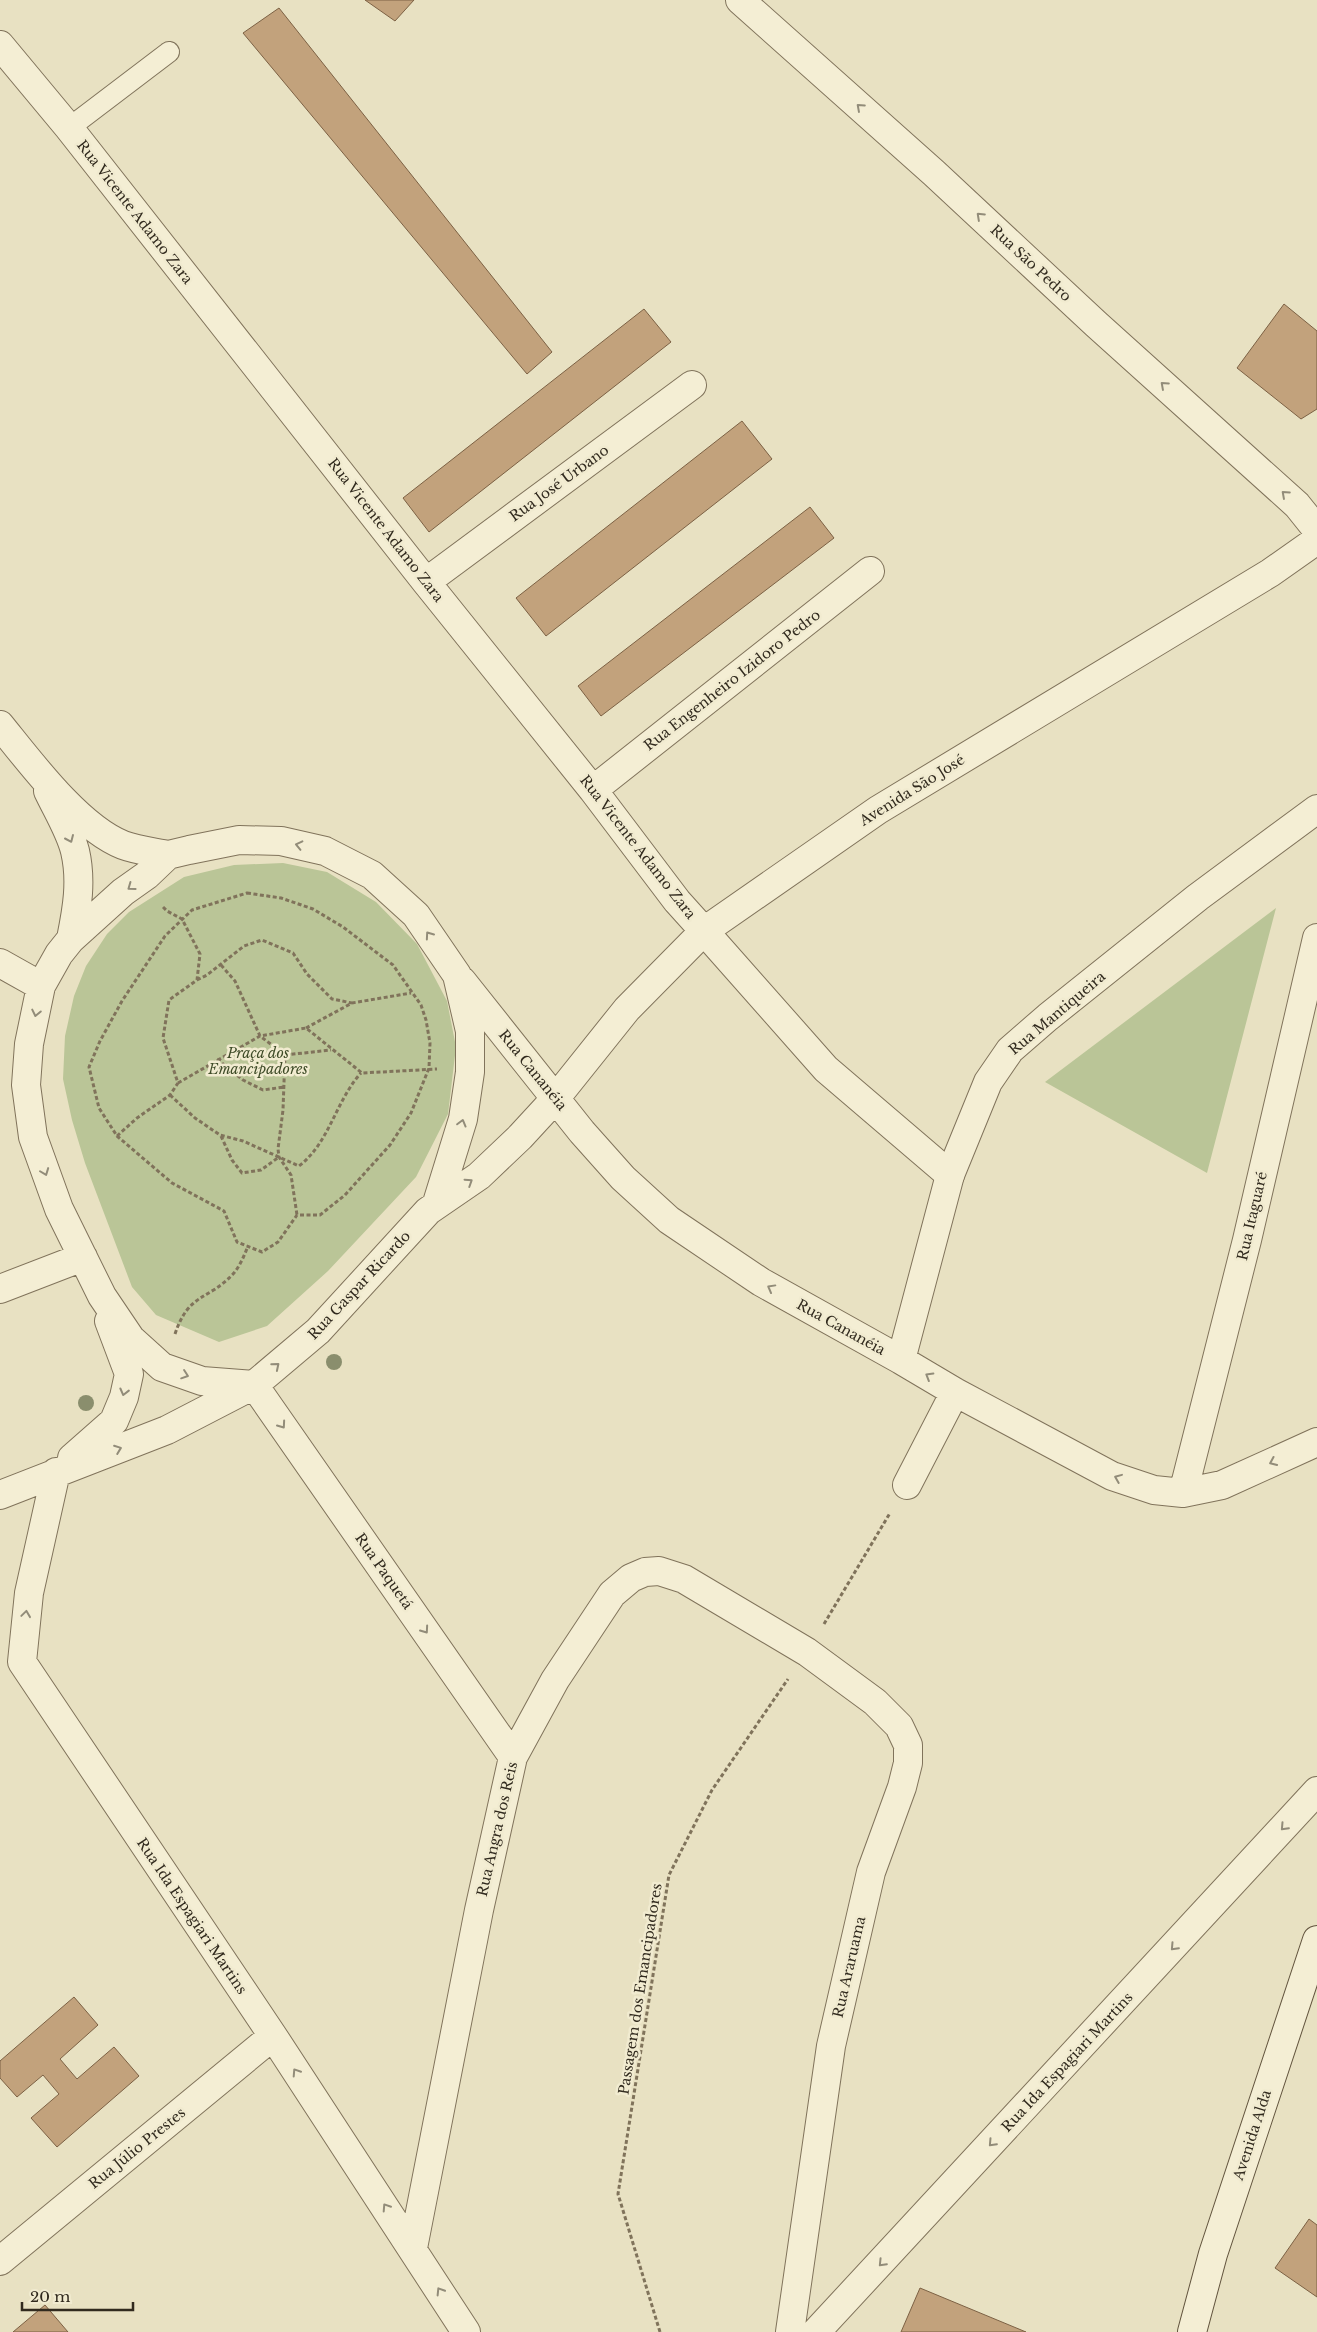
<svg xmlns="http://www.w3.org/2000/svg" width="1317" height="2332" viewBox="0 0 1317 2332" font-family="'Libre Baskerville',serif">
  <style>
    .green { fill: #bac597 }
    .building { fill: #c2a27c; stroke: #7c6144 }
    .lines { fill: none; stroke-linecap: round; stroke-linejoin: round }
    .service-casing { stroke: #80735b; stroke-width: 22 }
    .pedestrian-casing { stroke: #80735b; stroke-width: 30 }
    .minor-casing { stroke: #80735b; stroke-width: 30 }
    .secondary-casing { stroke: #62543e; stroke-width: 30 }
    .path { stroke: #80735b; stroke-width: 3; stroke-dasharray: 4 2.5; stroke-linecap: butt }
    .service { stroke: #f4eed4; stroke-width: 20 }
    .pedestrian { stroke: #f4eed4; stroke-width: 28 }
    .minor { stroke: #f4eed4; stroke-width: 28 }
    .secondary { stroke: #f4eed4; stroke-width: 28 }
    .tree { fill: #8a8e6d }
    .oneway { stroke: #928c79 }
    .labels { text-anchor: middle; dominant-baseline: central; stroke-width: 5; stroke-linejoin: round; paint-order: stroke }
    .street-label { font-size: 14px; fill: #312a1e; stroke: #f1ebd0 }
    .park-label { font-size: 14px; font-style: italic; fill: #3e4b27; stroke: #f1ebd0 }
  </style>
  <rect width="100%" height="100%" fill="#e8e1c2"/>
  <path class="green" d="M283 863 327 872 376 902 417 944 447 1001 456 1047 448 1114 416 1177 328 1271 267 1326 219 1342 156 1315 132 1287 85 1163 72 1120 63 1079 65 1036 74 996 86 966 107 934 129 912 184 877 234 865Z
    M1276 908 1207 1173 1045 1082Z"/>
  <path class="building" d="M365 0H414L395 21Z
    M279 8 552 352 527 374 243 33Z
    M1284 304 1317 331V409L1301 419 1237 368Z
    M644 309 671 342 429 532 403 498Z
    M742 421 772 459 546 636 516 598Z
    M810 507 834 538 601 716 578 686Z
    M74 1997 98 2025 60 2059 77 2079 114 2047 139 2076 57 2147 31 2118 59 2094 43 2075 17 2097 0 2078V2061Z
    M1309 2219 1317 2225V2297L1275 2268Z
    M920 2288 1026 2332H901Z
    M45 2305 68 2332H13Z"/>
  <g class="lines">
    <defs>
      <path id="service" d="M69 128 169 52"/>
      <path id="pedestrian" d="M704 931 826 1069 950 1175"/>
      <path id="minor" d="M740 0 934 173 1096 324 1297 505 1317 530
        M0 45 69 128 426 582 593 790 677 901 704 931
        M426 582 692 385
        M0 725C30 762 78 827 123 845 136 850 153 852 168 855
        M593 790 870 571
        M48 791C57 810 70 831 75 851 82 881 77 909 71 939
        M0 963 41 986
        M462 981 582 1132 623 1178 669 1220 761 1282 901 1360 955 1392 1112 1476 1154 1490 1183 1493 1222 1485 1317 1442
        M437 1203 463 1119 470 1072V1031L457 975 416 915 372 875 325 851 281 841 239 840 189 850 168 855 147 875 123 892 71 939 59 954 41 986 29 1044 26 1085 33 1137 59 1209 102 1296 131 1339 162 1367 202 1381 254 1385 513 1757
        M0 1289 83 1257
        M901 1360 950 1175 988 1082 1010 1050 1048 1017 1198 897 1317 809
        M72 1458 114 1421 124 1397 129 1374 109 1321
        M56 1472 29 1593 22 1662 273 2036 466 2332
        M907 1485 955 1392
        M1183 1493 1247 1240 1317 938
        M0 1495 167 1430 254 1385 318 1331 428 1211 479 1176 520 1137 555 1099 627 1009 704 931 878 810 1270 573 1317 540
        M413 2248 479 1910 513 1757 555 1680 612 1594 631 1578 645 1572 659 1571 684 1579 807 1652 875 1702 899 1726 908 1745V1763L902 1787 871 1872 831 2046 790 2332
        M0 2261 273 2036
        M816 2332 1317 1791"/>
      <path id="secondary" d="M1192 2332 1213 2254 1317 1940"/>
    </defs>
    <use href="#service" class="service-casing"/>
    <use href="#pedestrian" class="pedestrian-casing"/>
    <use href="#minor" class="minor-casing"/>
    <use href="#secondary" class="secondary-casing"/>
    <path class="path" d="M247 893 281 898 313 909 343 927 393 965 421 1005 426 1020 430 1043 429 1068 411 1113 390 1145 345 1195 320 1215H297L278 1242 262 1252 237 1242 224 1211 172 1183 117 1136 99 1108 89 1067 100 1041 122 1001 165 936 192 910Z
      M221 965 235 981 260 1036 285 1055 283 1110 278 1149 279 1157 291 1175 297 1215
      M197 980 207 975 244 946 262 940 293 953 307 974 332 999 352 1003
      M306 1028 352 1003 411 993
      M285 1055 331 1050
      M217 1059 243 1080 263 1090 284 1087
      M178 1083 260 1036 306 1028 362 1073 437 1069
      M170 1095 195 1118 220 1135 243 1141 299 1166C330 1142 335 1102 361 1073
      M117 1136 137 1118 170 1095 178 1083 163 1038 169 1000 197 980 200 954 182 919 167 911 162 906
      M221 1136 232 1160 242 1173 261 1170 279 1157
      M175 1334C189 1292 208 1301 233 1274 240 1266 244 1256 248 1246
      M824 1624 890 1513
      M660 2332 618 2194 669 1875 712 1790 788 1679"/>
    <use href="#service" class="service"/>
    <use href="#pedestrian" class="pedestrian"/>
    <use href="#minor" class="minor"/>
    <use href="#secondary" class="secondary"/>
  </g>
  <g class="tree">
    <circle cx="334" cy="1362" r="8"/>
    <circle cx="86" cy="1403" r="8"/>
  </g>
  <defs><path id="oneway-chevron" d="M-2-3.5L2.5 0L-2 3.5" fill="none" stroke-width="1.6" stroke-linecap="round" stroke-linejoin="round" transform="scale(1.25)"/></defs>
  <g class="oneway">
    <use href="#oneway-chevron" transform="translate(860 107) rotate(-138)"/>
    <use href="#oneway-chevron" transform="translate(980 216) rotate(-137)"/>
    <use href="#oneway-chevron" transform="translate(1164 385) rotate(-138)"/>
    <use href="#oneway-chevron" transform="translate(1285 494) rotate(-138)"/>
    <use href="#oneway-chevron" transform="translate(70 839) rotate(66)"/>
    <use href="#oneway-chevron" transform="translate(299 845) rotate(-167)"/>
    <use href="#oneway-chevron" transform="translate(131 887) rotate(144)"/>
    <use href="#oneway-chevron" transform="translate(429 935) rotate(-125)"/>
    <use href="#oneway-chevron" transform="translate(36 1013) rotate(102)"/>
    <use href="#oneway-chevron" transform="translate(462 1123) rotate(-75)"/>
    <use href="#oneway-chevron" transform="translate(45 1172) rotate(69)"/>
    <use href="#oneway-chevron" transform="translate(469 1182) rotate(-33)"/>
    <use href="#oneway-chevron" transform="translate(771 1288) rotate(-151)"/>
    <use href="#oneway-chevron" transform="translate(276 1366) rotate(-40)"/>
    <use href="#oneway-chevron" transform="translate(185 1375) rotate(19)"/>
    <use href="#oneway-chevron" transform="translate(929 1376) rotate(-149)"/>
    <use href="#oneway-chevron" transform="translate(124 1392) rotate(104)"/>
    <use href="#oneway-chevron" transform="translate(282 1425) rotate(55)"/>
    <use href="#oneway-chevron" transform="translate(118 1449) rotate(-21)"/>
    <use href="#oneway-chevron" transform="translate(1273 1462) rotate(156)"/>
    <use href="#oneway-chevron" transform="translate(1118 1478) rotate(-158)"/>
    <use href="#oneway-chevron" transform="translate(26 1614) rotate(-82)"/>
    <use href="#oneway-chevron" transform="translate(425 1630) rotate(55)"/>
    <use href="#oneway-chevron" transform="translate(1284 1827) rotate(133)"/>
    <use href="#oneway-chevron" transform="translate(1174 1947) rotate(133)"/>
    <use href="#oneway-chevron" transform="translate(296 2072) rotate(-123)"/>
    <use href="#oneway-chevron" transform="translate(992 2143) rotate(133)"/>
    <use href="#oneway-chevron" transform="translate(386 2207) rotate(-123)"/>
    <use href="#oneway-chevron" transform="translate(882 2263) rotate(134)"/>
    <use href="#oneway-chevron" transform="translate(440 2291) rotate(-122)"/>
  </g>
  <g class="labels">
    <g class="street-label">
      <text transform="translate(135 212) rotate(52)">Rua Vicente Adamo Zara</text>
      <text transform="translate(1031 263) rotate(43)">Rua São Pedro</text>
      <text transform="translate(559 483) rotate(-36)">Rua José Urbano</text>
      <text transform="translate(386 530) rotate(52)">Rua Vicente Adamo Zara</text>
      <text transform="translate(732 680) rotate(-38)">Rua Engenheiro Izidoro Pedro</text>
      <text transform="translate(912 790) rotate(-32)">Avenida São José</text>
      <text transform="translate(638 847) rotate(52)">Rua Vicente Adamo Zara</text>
      <text transform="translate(1057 1013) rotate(-40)">Rua Mantiqueira</text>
      <text transform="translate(533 1070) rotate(51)">Rua Cananéia</text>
      <text transform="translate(1252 1216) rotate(-77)">Rua Itaguaré</text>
      <text transform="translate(359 1285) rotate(-47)">Rua Gaspar Ricardo</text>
      <text transform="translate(841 1327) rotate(29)">Rua Cananéia</text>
      <text transform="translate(384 1571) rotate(55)">Rua Paquetá</text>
      <text transform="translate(497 1829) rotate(-77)">Rua Angra dos Reis</text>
      <text transform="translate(192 1916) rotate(56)">Rua Ida Espagiari Martins</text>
      <text transform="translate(849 1967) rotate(-77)">Rua Araruama</text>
      <text transform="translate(640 1989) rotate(-81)">Passagem dos Emancipadores</text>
      <text transform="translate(1067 2062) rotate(-47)">Rua Ida Espagiari Martins</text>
      <text transform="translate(1252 2135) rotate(-72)">Avenida Alda</text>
      <text transform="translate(137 2148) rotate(-39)">Rua Júlio Prestes</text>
    </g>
    <g class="park-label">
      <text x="258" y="1053">Praça dos<tspan x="258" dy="16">Emancipadores</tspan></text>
    </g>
  </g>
  <path d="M22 2302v8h111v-8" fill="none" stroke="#312a1e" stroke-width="2.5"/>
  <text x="30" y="2302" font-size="15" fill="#312a1e" stroke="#f1ebd0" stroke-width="4" paint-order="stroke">20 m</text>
</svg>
